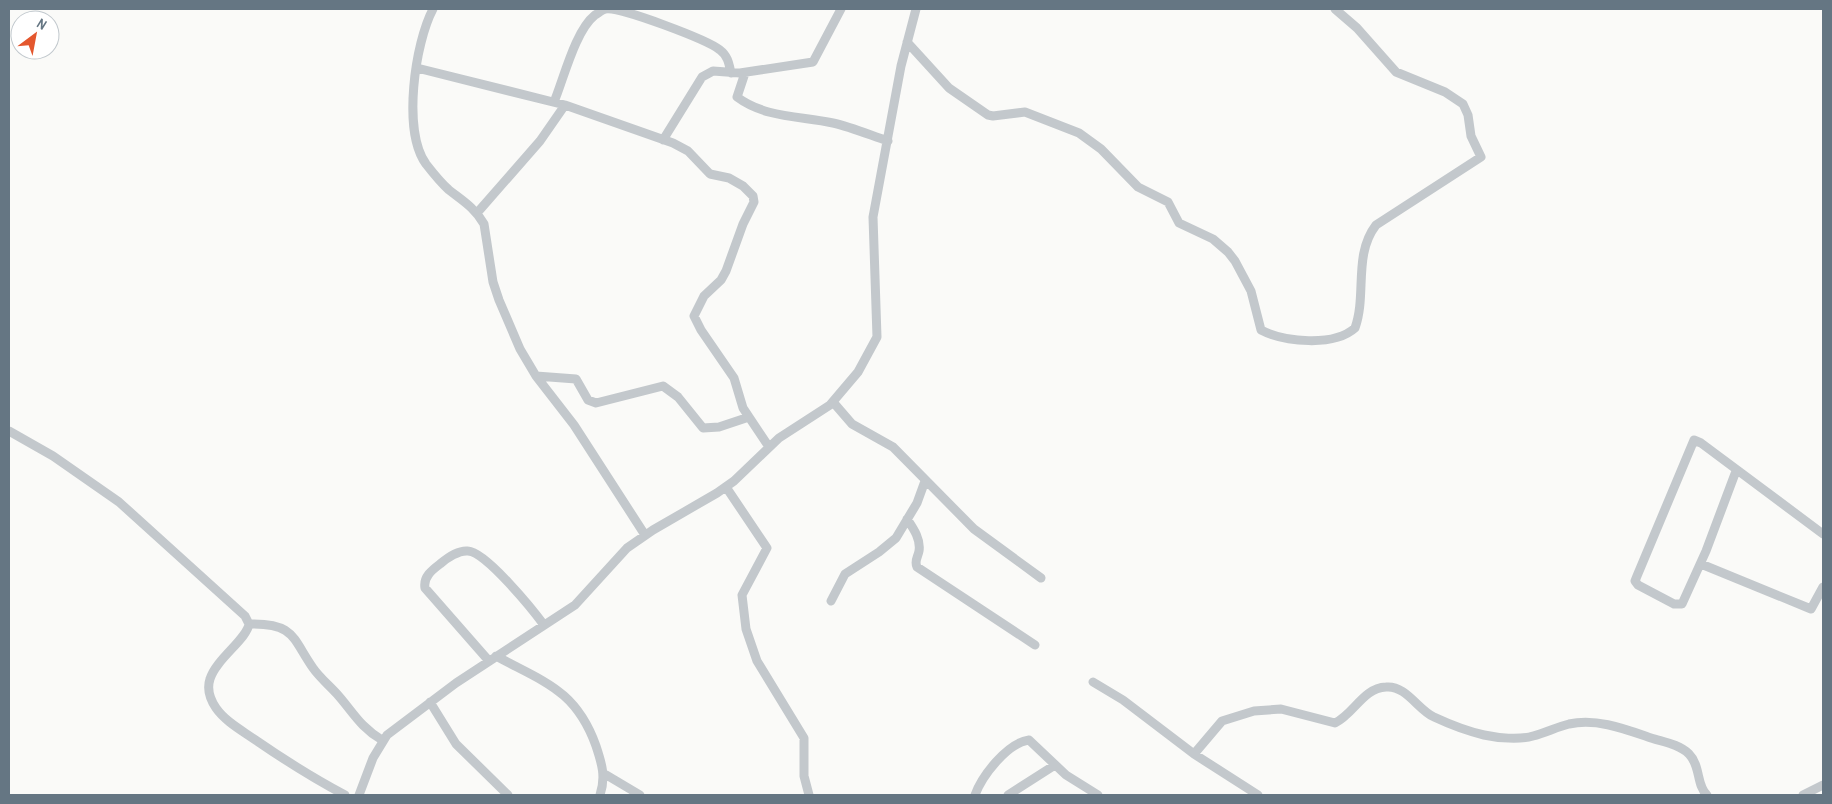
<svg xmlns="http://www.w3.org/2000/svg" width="1832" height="804" viewBox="0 0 1832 804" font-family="'Archivo Narrow',sans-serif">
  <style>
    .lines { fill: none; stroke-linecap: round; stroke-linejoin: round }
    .minor { stroke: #c3c8cc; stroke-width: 9 }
  </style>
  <rect width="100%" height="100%" fill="#fafaf8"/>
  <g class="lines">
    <path class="minor" d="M433 9C415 43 402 131 426 164 433 173 441 183 449 190 463 201 475 208 484 224L493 282 499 300 520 349 536 376 574 425 645 535
      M907 42 949 88 988 115 993 116 1025 112 1079 133 1101 149 1138 187 1168 202 1179 223 1213 239 1228 252 1235 261 1251 291 1261 330C1284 342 1334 347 1355 328 1367 295 1353 255 1376 225L1481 157 1471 136 1468 115 1463 104 1445 92 1396 72 1357 28 1335 9
      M417 68 565 105 673 143 688 151 710 174 729 178 743 186 753 196 754 202 743 224 726 271 721 280 704 296 694 316 701 330 734 378 743 408 769 447
      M745 73 737 97C765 118 800 116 833 123 851 127 870 135 888 141
      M554 102C564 78 575 31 595 15 597 14 602 10 605 9 619 6 708 40 720 50 728 56 729 64 731 73
      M663 140 702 77 713 71 740 73 813 62 841 9
      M477 213 540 141 565 105
      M536 376 576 379 588 400 596 403 663 386 678 397 703 428 719 427 749 417
      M833 402 852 424 893 447 974 529 1041 578
      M9 431 53 456 119 502 245 616 249 624C247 639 216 659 210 679 207 688 210 699 216 708 225 721 241 730 254 739 283 759 313 778 345 795
      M1736 471 1706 551 1682 604H1674L1638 585 1635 581 1637 576 1694 440 1701 443 1823 534
      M726 487 767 548 742 595 746 629 757 661 804 738V776L809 795
      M907 519C913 528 921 539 919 551 918 557 914 561 917 567L1035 645
      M1701 564 1811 609 1823 587
      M831 601 845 574 879 552 896 538 917 503 925 481
      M249 624C295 623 292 638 313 668 320 678 329 685 337 694 353 712 360 727 382 740
      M496 656C544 682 576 690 596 746 602 764 606 777 600 795
      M489 661 425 588C423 577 432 570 440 564 447 558 459 550 468 551 486 552 533 610 544 625
      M1093 682 1123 700 1194 754 1258 795
      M430 702 456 744 508 795
      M1194 754 1222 721 1254 711 1281 709 1335 723C1354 714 1363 688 1386 687 1406 685 1418 710 1434 717 1449 724 1467 731 1484 735 1498 738 1519 740 1533 736 1545 733 1557 727 1569 724 1597 718 1625 729 1651 738 1663 742 1679 744 1689 754 1701 766 1696 785 1707 795
      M603 773 640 795
      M359 795 373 758 387 735 456 683 575 605 627 548 653 530 717 493 734 481 779 438 830 405 858 372 877 337 873 217 901 66 916 9
      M975 795C982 776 1007 743 1029 740L1066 775 1098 795
      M1008 795 1055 765
      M1803 795 1823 785"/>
  </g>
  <rect width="1832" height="804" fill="none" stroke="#657683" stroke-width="20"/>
  <g transform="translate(35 35) rotate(32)"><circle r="24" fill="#ffffff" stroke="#c1c8cd"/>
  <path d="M0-4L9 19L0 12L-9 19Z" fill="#e4572e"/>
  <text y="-8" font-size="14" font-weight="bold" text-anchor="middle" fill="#657683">N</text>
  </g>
</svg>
